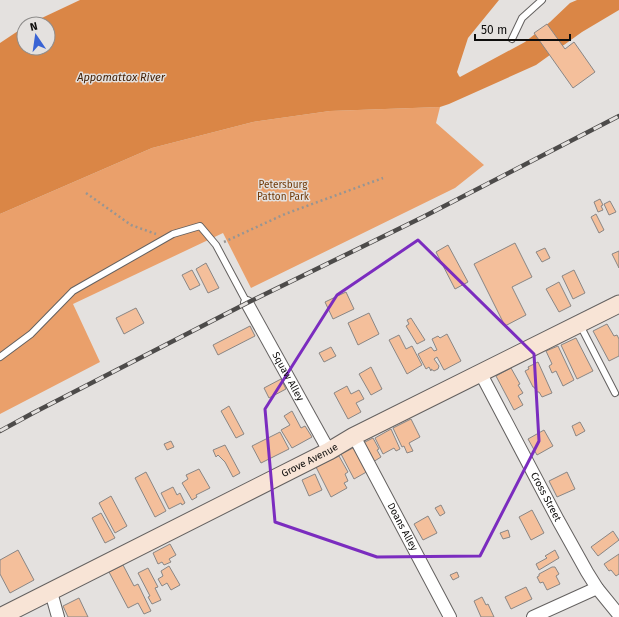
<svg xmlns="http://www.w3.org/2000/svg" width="619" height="617" viewBox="0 0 619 617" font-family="'Fira Sans',sans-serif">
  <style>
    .green { fill: #eaa06b }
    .water { fill: #da8646 }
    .building { fill: #f4bf9b; stroke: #898685 }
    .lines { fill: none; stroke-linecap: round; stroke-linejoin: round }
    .service-casing { stroke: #646160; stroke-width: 8 }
    .minor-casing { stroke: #646160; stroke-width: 14 }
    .secondary-casing { stroke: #646160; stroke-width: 19 }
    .path { stroke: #979593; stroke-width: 2.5; stroke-dasharray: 2 3; stroke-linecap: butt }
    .service { stroke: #fff; stroke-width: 6 }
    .minor { stroke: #fff; stroke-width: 12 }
    .secondary { stroke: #f8e4d6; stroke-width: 17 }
    .rail-casing { stroke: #4d4b4a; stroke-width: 4.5 }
    .rail { stroke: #e4e1df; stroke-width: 3; stroke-dasharray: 9; stroke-linecap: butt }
    .marked { fill: none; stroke: #7b2cbf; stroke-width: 3; stroke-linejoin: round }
    .labels { text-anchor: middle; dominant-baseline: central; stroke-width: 3; stroke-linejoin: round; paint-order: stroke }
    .park-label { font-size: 10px; fill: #703907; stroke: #e4e1df }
    .street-label { font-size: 10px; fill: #0e0d0c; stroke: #e4e1df }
    .water-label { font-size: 11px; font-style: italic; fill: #432106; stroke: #e4e1df }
  </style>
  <rect width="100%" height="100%" fill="#e4e1df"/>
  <path class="green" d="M440 107 436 123 484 165 455 188 251 288 223 233 73 304 100 362 0 414V214L152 148 253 122 330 111Z"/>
  <path class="water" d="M80 0H499L468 38 457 72 459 76 460 77 525 42 550 22 570 3 577 0H619V10L582 32 536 65 449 104 440 107 330 111 253 122 152 148 0 214V43L24 27V48H48V24H29Z"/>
  <path class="building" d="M547 24 565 49 574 42 595 72 573 88 534 33Z
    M600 199 603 205 601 206 603 210 598 212 594 202Z
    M610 201 616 212 609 215 604 204Z
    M596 214 604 230 599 233 591 217Z
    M515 243 532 277 512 287 526 315 505 326 474 264Z
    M448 245 468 282 455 289 436 252Z
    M545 248 550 258 542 262 536 252Z
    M619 251V268L612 254Z
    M206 263 219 288 208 293 196 269Z
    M192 270 200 285 190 290 182 275Z
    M574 270 585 293 573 299 562 276Z
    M559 282 571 306 559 312 546 289Z
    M346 292 354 309 333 319 325 302Z
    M136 308 144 323 124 334 116 318Z
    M369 313 379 334 358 345 348 323Z
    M411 318 425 340 417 344 406 326 409 324 407 320Z
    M607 324 614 336 617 335 619 339V356L609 361 593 331Z
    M250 326 255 336 218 355 213 345Z
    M447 334 461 361 444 370 437 357 434 359 439 366 438 369 434 371 431 369V371L429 367 426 369 418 354 431 347 434 351 437 350 432 339 438 336 440 338Z
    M399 335 406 349 412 346 422 365 407 374 389 340Z
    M576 338 593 371 577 379 561 345Z
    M558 346 574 380 563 386 556 371 552 373 549 366 552 364 546 351Z
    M331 347 336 356 324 362 319 353Z
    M538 362 552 393 542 397 539 392H537L534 387H533L525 371 529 369 528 367Z
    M371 367 382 389 371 395 359 374Z
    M511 368 520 384 518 385 523 393 518 396 523 405 514 410 496 376Z
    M281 379 286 389 269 398 264 388Z
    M347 386 351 394 359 390 364 399 356 403 361 412 348 419 334 393Z
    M229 406 244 434 236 438 221 411Z
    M292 411 301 428 305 426 312 437 292 448 281 430 290 425 284 416Z
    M411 419 420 437 409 443 413 451 407 453 404 446 402 447 393 428Z
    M580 422 585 431 576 436 572 426Z
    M391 429 400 449 396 451 394 448 383 454 375 438Z
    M544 430 553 446 537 455 528 439Z
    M280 432 289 449 261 463 252 446Z
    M373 438 379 449 377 450 381 457 373 462 363 443Z
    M171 441 174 447 167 450 164 444Z
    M225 445 240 473 233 477 225 462 218 455 216 457 213 450Z
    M357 446 370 470 354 479 341 454Z
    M339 456 348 472 345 474 348 481 344 483 347 488 331 497 316 467Z
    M199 469 210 488 196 495 197 497 192 500 182 483 188 479 186 475Z
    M146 472 166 511 155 517 135 478Z
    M567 472 575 489 557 497 549 481Z
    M315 474 322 490 309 496 302 480Z
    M173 487 177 495 180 493 185 503 182 505 181 503 169 509 161 493Z
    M111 496 127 526 115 533 99 503Z
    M441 505 445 513 440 516 435 508Z
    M532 510 544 533 531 540 519 517Z
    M101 513 115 538 105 543 92 518Z
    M428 516 437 533 423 540 414 524Z
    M508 530 510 537 503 539 500 533Z
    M613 531 619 540 598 556 591 547Z
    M170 544 176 555 169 559 171 562 164 565 162 562 158 564 153 553Z
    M18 550 34 580 10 593 0 574V560Z
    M555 550 559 558 539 570 536 564 547 558 545 556Z
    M619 554V574L616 576 611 570 609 571 604 564Z
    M123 565 134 586 138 584 151 611 144 614 138 603 128 608 109 572Z
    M169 566 180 585 171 590 167 583 162 586 158 579 163 576 161 571Z
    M552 567H555L559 574 556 576 560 584 547 590 543 582 540 583 537 577 539 576V574Z
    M148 568 158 587 155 588 161 600 152 604 148 597 150 596 138 573Z
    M457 572 459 577 453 580 450 575Z
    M526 587 532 599 511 609 505 597Z
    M482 597 486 605 488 604 494 617H481L474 601Z
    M79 598 88 617H68L63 606Z"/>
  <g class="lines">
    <defs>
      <path id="service" d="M512 39 522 18 542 0
        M580 325 615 393
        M0 357 31 334 73 291 173 234 200 226 216 245 247 303"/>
      <g id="minor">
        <path id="s1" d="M247 303 329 451"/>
        <path id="s2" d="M481 374 558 520 587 572 597 588 619 615"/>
        <path id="s3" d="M354 436 450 617"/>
        <path d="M51 592 58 617"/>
        <path d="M533 617 597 588"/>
      </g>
      <g id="secondary">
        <path id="s4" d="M0 617 329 451 354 436 619 304"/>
      </g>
    </defs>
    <use href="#service" class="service-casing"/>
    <use href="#minor" class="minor-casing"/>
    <use href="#secondary" class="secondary-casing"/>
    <path class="path" d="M86 193 131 225 156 234
      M224 242 285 214 383 178"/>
    <use href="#service" class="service"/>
    <use href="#minor" class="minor"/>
    <use href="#secondary" class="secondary"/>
    <defs>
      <path id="rail" d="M0 431 33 413 247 303 423 217 619 116"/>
    </defs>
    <use href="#rail" class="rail-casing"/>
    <use href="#rail" class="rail"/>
  </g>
  <path class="marked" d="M418 240 534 354 539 441 480 556 377 557 275 522 265 409 337 295Z"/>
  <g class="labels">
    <g class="park-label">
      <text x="283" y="185">Petersburg<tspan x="283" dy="12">Patton Park</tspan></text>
    </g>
    <g class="street-label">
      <text stroke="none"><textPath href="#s1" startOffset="84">Squaw Alley</textPath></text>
      <text stroke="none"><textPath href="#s4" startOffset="347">Grove Avenue</textPath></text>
      <text stroke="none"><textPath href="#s2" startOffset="139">Cross Street</textPath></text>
      <text stroke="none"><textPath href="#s3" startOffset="103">Doans Alley</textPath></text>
    </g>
    <g class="water-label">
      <text x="121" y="77">Appomattox River</text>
    </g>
  </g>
  <g transform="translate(36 36) rotate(347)"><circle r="19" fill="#e4e1df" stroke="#8e8c8b"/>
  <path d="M0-3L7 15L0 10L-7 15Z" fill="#3963d4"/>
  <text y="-6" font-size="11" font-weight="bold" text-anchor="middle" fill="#0e0d0c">N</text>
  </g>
  <path d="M475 34v6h95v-6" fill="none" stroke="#0e0d0c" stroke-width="2"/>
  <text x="481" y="34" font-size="12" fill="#0e0d0c" stroke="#e4e1df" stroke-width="3" paint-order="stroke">50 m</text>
</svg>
